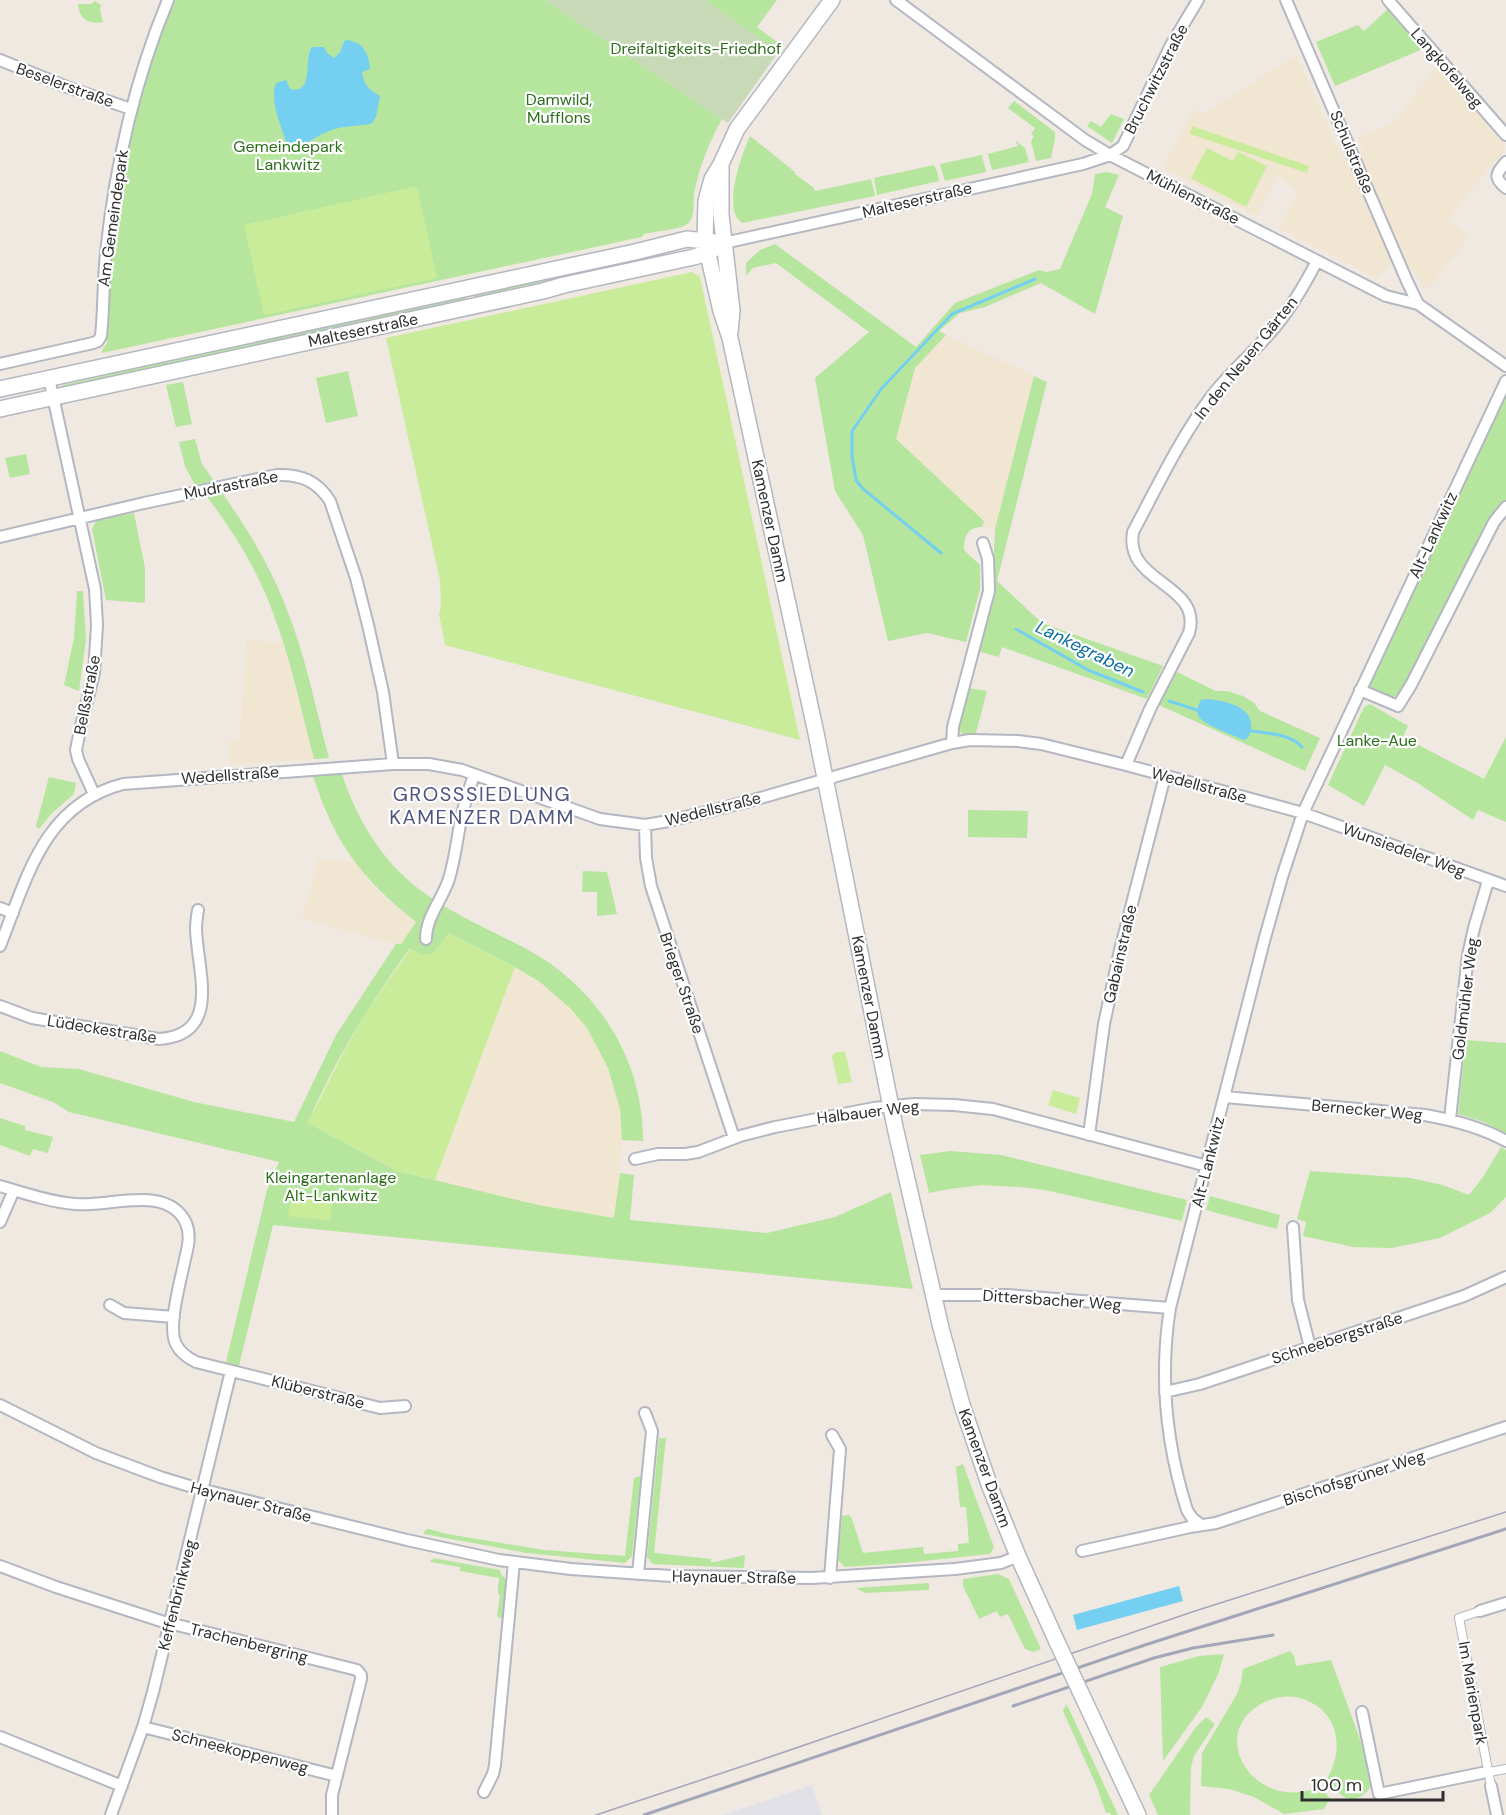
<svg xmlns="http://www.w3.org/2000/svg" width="1506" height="1815" viewBox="0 0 1506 1815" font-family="'DM Sans',sans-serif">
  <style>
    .industrial { fill: #e3e1e8 }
    .education { fill: #f0e6d1 }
    .green { fill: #b6e59e }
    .cemetery { fill: #c8d9b8 }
    .pitch { fill: #c9ec9a }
    .water { fill: #75cff0 }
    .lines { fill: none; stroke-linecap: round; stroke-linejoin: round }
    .stream { stroke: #75cff0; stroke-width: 3 }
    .pedestrian-casing { stroke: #b4b7c1; stroke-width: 10 }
    .minor-casing { stroke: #b4b7c1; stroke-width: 14 }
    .secondary-casing { stroke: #b4b7c1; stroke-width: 18 }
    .pedestrian { stroke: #fff; stroke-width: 8 }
    .minor { stroke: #fff; stroke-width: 10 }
    .secondary { stroke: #fff; stroke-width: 15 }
    .tram { stroke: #a3a6b8; stroke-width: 1.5 }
    .rail { stroke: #a3a6b8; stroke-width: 3 }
    .secondary-bridge-casing { stroke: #b4b7c1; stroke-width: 18; stroke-linecap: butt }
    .secondary-bridge { stroke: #fff; stroke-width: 15 }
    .labels { text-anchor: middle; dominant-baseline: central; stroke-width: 4.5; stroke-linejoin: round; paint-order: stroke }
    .park-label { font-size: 16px; fill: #2c6e1b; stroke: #fff }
    .street-label { font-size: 16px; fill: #2e2e2e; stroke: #fff }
    .water-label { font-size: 18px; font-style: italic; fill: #0d6fa3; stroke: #fff }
    .quarter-label { font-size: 20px; letter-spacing: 1.5px; fill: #4d5680; stroke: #fff }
  </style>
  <rect width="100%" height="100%" fill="#efe9e1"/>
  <path class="industrial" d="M812 1785 822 1815H722Z"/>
  <path class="education" d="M1297 55 1342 158 1363 149 1358 138 1395 122 1437 65 1504 142 1505 151 1478 181 1449 219 1469 237 1428 289 1410 269 1402 253 1377 278 1279 228 1298 192 1278 176 1256 216 1163 168 1194 109 1202 115Z
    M946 335 1034 376 995 529 982 527 984 521 896 439 915 368Z
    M246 640 283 643 314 759 229 765V741L240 740Z
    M318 859 353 861 369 881 389 901 417 922 401 945 302 919Z
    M515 967 540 982 571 1009 587 1028 608 1068 620 1109 622 1140 615 1218 538 1205 435 1181Z"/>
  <path class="green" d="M174 0H545L722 119C709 143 699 167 694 194 693 204 696 219 686 225 679 229 653 232 644 234L642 237 102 353V350L107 343C105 232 128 101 174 0Z
    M705 0H777L757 27 777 42 773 48Z
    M95 1 101 5 100 10 103 22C89 25 79 19 78 4H91Z
    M1388 9 1423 49 1335 86 1316 42 1358 25 1364 31Z
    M1014 101 1055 132V138L1051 158 1036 161 1031 141 1034 136 1031 134 1035 128 1008 108Z
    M1111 114 1124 119 1112 143 1087 126 1091 121 1101 127Z
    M750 136 795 172V174L814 188 815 191 871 179 875 196 742 223C739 220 735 216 734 211 730 189 741 156 750 136Z
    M1015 140 1025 148 1029 162 992 170 988 154 1018 146Z
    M982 155 986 172 945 181 940 164Z
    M934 165 937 171 939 181 877 195 874 178Z
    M1107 172 1119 175 1105 207 1123 216 1095 314 1041 283 985 307 960 313 939 331 946 335 915 368 896 439 984 521 982 527C967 527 964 537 964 550L980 565V589L966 642 927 633 888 641 863 535 835 491 815 378 869 332 776 263 753 268 746 276V263L760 250 775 244 916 347 955 303 1039 270 1046 272 1060 269 1092 194 1095 174Z
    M659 253 660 255 657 257 544 285 475 299 473 293Z
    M466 296 467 301 62 389 61 388 63 385 108 375 143 363Z
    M348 371 358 416 326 423 316 378Z
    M1034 376 1047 382 997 581 1042 623 1163 666 1147 699 1002 647 999 657 977 651 992 593 995 529Z
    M183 382 192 424 176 427 166 385Z
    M1506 391V502L1502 505 1404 691C1391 702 1381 695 1368 689L1367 686Z
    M195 439 202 464 214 481 195 485 185 466 179 442Z
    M26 454 30 474 10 478 5 458Z
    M223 494C247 528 268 563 284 602 305 652 315 706 329 758L314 759C301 710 291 660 273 613 258 571 234 532 207 497Z
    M134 513 145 568V603L106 600 92 529 96 521Z
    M77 591H83L86 640 79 691 64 685 74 638Z
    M1177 672 1216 691H1227L1243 696 1254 703 1260 711 1320 738 1305 771 1159 705Z
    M968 688 987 691 976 733 962 734 958 728Z
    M1370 704 1408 726 1403 737 1484 779 1506 737V822L1478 810 1473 820 1416 782 1385 765 1364 806 1328 785 1364 707Z
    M342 774C357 819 381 860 419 889 453 915 493 931 530 951 599 989 644 1062 643 1141L622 1140 620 1109 608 1068 587 1028 571 1009 540 982 515 967 449 933 434 953 421 955 410 948C371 1002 334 1061 308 1123L397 1171 538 1205 614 1218 620 1173 634 1175 630 1220 767 1233 835 1217 891 1192 913 1289 273 1225 239 1366 226 1362 267 1190 279 1162 69 1112 53 1102 0 1083V1051L41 1067 79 1069 194 1102 294 1122 336 1035 396 944H401L416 922C361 878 335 844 313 776Z
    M49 777 76 783 74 794 51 814 39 829 36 826Z
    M968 810 1028 811 1027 838 968 837Z
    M583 871 607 872 617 914 597 916V892H582Z
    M1466 1040 1506 1043V1134L1484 1122 1458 1114Z
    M0 1118 25 1126V1130L53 1137 48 1153 33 1149 30 1156 0 1145Z
    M1501 1147 1506 1150V1197L1490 1213 1440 1238 1392 1248 1353 1247 1303 1236 1306 1222 1297 1219 1310 1171 1410 1178 1443 1185 1469 1195 1483 1177Z
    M950 1151 1001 1155 1187 1200 1182 1221 1045 1190 1020 1187 982 1185 950 1189 929 1193 920 1155Z
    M1210 1196 1280 1215 1277 1229 1206 1210Z
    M659 1438H666L654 1553 711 1559V1562H715L745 1555 744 1568 653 1564 647 1557Z
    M963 1464 994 1547 990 1554 904 1563 845 1567 838 1560 842 1516 849 1515 852 1519 863 1553 923 1547 924 1554 958 1551V1544L969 1543 966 1507H960L956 1467Z
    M641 1476 632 1556 625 1563 527 1553 424 1534 425 1530 429 1529 447 1534 544 1550 625 1556 634 1478Z
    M433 1558 500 1570 501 1574 506 1579 502 1619 497 1616 500 1595 498 1594V1583H499V1578L460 1571V1567L431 1562 430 1560H433Z
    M998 1574 1009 1579 1041 1649 1033 1652 1025 1649 1008 1614 1000 1617 997 1611 979 1619 963 1586V1579Z
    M929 1583V1590L865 1593 856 1588Z
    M1290 1651 1294 1656 1296 1666 1331 1660 1361 1742 1371 1783C1370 1789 1368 1791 1363 1795 1345 1806 1339 1792 1327 1779 1344 1749 1340 1712 1303 1699 1292 1695 1279 1696 1267 1701 1202 1730 1254 1815 1319 1787L1330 1798 1324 1809 1284 1814 1254 1797 1229 1789 1201 1786 1202 1753 1237 1694 1241 1682 1243 1669Z
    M1224 1654 1219 1672 1202 1707 1163 1761 1160 1667 1199 1656Z
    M1066 1704 1070 1711 1118 1815H1111L1109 1812 1106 1813 1097 1787 1063 1711Z
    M1206 1717 1215 1724 1194 1756 1191 1767 1190 1815H1158L1149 1795 1196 1727Z"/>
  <path class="cemetery" d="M545 0H705L779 51 728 123Z"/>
  <path class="pitch" d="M1192 126 1309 166 1307 173 1190 134Z
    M1207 148 1233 161 1238 152 1267 166 1246 207 1191 178Z
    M417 186 437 278 264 315 244 225Z
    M692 272 700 277 800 740 445 645 439 614 441 605 440 580 386 338Z
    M449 933 515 967 435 1180 397 1171 308 1123 341 1057 365 1014 411 948 421 955 433 953Z
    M845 1051 852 1082 838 1084 832 1056 834 1053Z
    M1053 1090 1080 1098 1076 1114 1048 1105Z
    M292 1193 333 1198 330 1221 288 1216Z"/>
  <path class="water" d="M345 40C363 41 369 53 370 69L362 72C364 85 369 90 380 96L376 117 371 124C357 126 342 126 329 131 317 135 307 146 294 146 289 146 289 145 286 142 281 125 269 100 276 83L286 80 290 89C315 95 303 59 312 47H324L327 53 334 58 340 52Z
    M1208 699C1225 701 1254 706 1251 729 1250 735 1249 738 1244 740 1235 736 1205 725 1200 718 1195 712 1198 705 1201 700Z
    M1179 1586 1183 1601 1077 1630 1073 1615Z"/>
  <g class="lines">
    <path class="stream" d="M941 553 862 488 856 480 852 456V431L882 388 952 314 1035 279
      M1016 629 1088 670 1143 692
      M1169 701 1197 710
      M1251 731C1267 733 1291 734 1302 747"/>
    <defs>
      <path id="pedestrian" d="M1480 1611 1459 1618 1491 1786
        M1484 1773 1506 1769"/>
      <path id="minor" d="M896 0 1085 140 1110 155 1386 296 1418 304 1506 366
        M1286 0 1407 281 1418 304
        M1388 0 1506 135
        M0 60 67 87 131 109
        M1506 162C1496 174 1493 177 1506 188
        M724 243 1083 164 1110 155 1123 146 1171 45 1198 0
        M0 364 93 343 98 341 101 336C104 308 103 281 106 253 115 166 134 82 168 0
        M49 378 95 589 97 625 94 673 80 730 76 750 78 759 94 794
        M0 537 144 503 277 475C301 474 317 481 330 501L356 578 368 625 383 692 393 764
        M1360 690 1398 706 1411 685 1494 522 1506 507
        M952 743 953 727 989 591 988 559 983 543
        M1126 765 1150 709 1189 633C1203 583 1124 584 1133 532 1157 487 1180 438 1211 397 1228 374 1251 355 1270 333 1289 312 1304 286 1317 261
        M645 825 646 858 651 886 734 1138
        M0 908 13 913
        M426 939C426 917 442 900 449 879 455 859 457 839 461 819 464 804 469 790 474 775
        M0 946C27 878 43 805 123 784L393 764H429L462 770 600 819 645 825 669 821 750 801 952 743 970 740 1018 741 1041 744 1126 765 1303 813 1506 886
        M0 1006 32 1018 159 1039C223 1035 197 970 196 929 196 922 197 916 198 910
        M1225 1097 1425 1115C1453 1120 1481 1127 1506 1141
        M1450 1119 1468 955 1474 928 1488 881
        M1089 1135 1104 1024 1120 950 1165 776
        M635 1159 658 1154H685L698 1152 740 1136 775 1127 874 1108 914 1104 954 1105 993 1109 1207 1166
        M0 1186C24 1193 50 1202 75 1204 108 1208 167 1183 186 1223 191 1235 188 1247 185 1259 181 1279 167 1327 176 1344 180 1353 188 1358 196 1362L380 1408 405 1406
        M0 1222 14 1190
        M1293 1227 1298 1300 1310 1347
        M933 1295H1007L1170 1308
        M110 1305 124 1313 174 1317
        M1165 1392 1200 1384 1464 1296 1506 1277
        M0 1405 96 1453 160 1477 196 1488 407 1540 499 1560 571 1569 671 1576 812 1578 955 1569 1001 1563 1018 1556
        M1201 1525 1192 1518 1187 1510C1166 1444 1159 1378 1170 1308L1264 941 1282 877 1303 813 1506 381
        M1082 1551 1190 1527 1216 1523 1506 1427
        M0 1566 56 1587 161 1621 357 1670 361 1675V1679L332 1795V1815
        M638 1574 652 1431 645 1413
        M830 1578 840 1449 832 1435
        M1480 1611 1506 1603
        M1362 1712 1379 1794 1482 1773
        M143 1727 337 1776
        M0 1737 122 1786
        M1491 1786 1497 1815
        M484 1792 493 1774 495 1765 514 1562
        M111 1815 143 1727 153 1692 231 1371"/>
      <path id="secondary" d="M832 0 737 129 721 164 712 179 706 201 705 241 721 311 730 338 816 733 895 1127 941 1328 962 1405 990 1487 1018 1556 1057 1642
        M721 164V215L732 310 730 332
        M0 389 635 252 687 239 715 242
        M0 409 543 291 564 285 694 257 707 253 724 243
        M1080 1691 1138 1815"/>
    </defs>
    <use href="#pedestrian" class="pedestrian-casing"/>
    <use href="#minor" class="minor-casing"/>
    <use href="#secondary" class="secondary-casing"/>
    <use href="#pedestrian" class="pedestrian"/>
    <use href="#minor" class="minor"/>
    <use href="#secondary" class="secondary"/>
    <path class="tram" d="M596 1815 758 1761 1192 1612 1506 1512"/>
    <path class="rail" d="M1013 1706 1154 1658 1193 1648 1273 1635
      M644 1815 1145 1645 1506 1529"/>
    <defs>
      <path id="secondary-bridge" d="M1057 1642 1080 1691"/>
    </defs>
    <use href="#secondary-bridge" class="secondary-bridge-casing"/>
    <use href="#secondary-bridge" class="secondary-bridge"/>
  </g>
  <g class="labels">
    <g class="park-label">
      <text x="696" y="48">Dreifaltigkeits-Friedhof</text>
      <text x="559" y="99">Damwild,<tspan x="559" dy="18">Mufflons</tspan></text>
      <text x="288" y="146">Gemeindepark<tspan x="288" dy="18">Lankwitz</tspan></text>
      <text x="1377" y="740">Lanke-Aue</text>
      <text x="331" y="1177">Kleingartenanlage<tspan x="331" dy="18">Alt-Lankwitz</tspan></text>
    </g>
    <g class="street-label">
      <text transform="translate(1447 68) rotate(49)">Langkofelweg</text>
      <text transform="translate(1156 79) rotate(-63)">Bruchwitzstraße</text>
      <text transform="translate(65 85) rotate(20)">Beselerstraße</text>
      <text transform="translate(1352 152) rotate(67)">Schulstraße</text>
      <text transform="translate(1193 197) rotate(27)">Mühlenstraße</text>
      <text transform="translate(917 200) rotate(-13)">Malteserstraße</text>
      <text transform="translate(113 218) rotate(-82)">Am Gemeindepark</text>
      <text transform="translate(363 330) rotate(-12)">Malteserstraße</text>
      <text transform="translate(1246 358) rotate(-51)">In den Neuen Gärten</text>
      <text transform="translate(231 485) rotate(-11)">Mudrastraße</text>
      <text transform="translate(770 521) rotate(78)">Kamenzer Damm</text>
      <text transform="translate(1433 535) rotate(-65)">Alt-Lankwitz</text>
      <text transform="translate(87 695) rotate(-79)">Belßstraße</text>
      <text transform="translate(230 775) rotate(-4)">Wedellstraße</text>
      <text transform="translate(1199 785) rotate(15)">Wedellstraße</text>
      <text transform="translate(713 809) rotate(-14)">Wedellstraße</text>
      <text transform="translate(1404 850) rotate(20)">Wunsiedeler Weg</text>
      <text transform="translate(1120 954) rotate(-77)">Gabainstraße</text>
      <text transform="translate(682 983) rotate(71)">Brieger Straße</text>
      <text transform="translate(869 997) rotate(79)">Kamenzer Damm</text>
      <text transform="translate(1465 999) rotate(-83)">Goldmühler Weg</text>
      <text transform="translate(102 1029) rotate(9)">Lüdeckestraße</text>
      <text transform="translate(1367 1110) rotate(5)">Bernecker Weg</text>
      <text transform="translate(868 1112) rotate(-7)">Halbauer Weg</text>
      <text transform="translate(1208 1162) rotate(-76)">Alt-Lankwitz</text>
      <text transform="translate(1052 1300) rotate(4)">Dittersbacher Weg</text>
      <text transform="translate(1337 1338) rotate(-18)">Schneebergstraße</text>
      <text transform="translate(318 1392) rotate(14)">Klüberstraße</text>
      <text transform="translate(985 1468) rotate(70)">Kamenzer Damm</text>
      <text transform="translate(1354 1478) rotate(-18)">Bischofsgrüner Weg</text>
      <text transform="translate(251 1502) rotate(14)">Haynauer Straße</text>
      <text transform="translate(734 1577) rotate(1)">Haynauer Straße</text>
      <text transform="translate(177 1595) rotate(-76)">Keffenbrinkweg</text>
      <text transform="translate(249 1643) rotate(14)">Trachenbergring</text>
      <text transform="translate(1473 1693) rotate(80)">Im Marienpark</text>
      <text transform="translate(240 1751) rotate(14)">Schneekoppenweg</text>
    </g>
    <g class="water-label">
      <text transform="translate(1085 649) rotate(26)">Lankegraben</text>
    </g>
    <g class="quarter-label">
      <text x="482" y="794">GROSSSIEDLUNG<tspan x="482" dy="23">KAMENZER DAMM</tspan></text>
    </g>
  </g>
  <path d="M1302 1791v9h141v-9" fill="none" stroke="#2e2e2e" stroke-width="3"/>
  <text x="1311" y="1791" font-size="18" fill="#2e2e2e" stroke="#ffffff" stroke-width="4.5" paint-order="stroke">100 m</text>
</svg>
